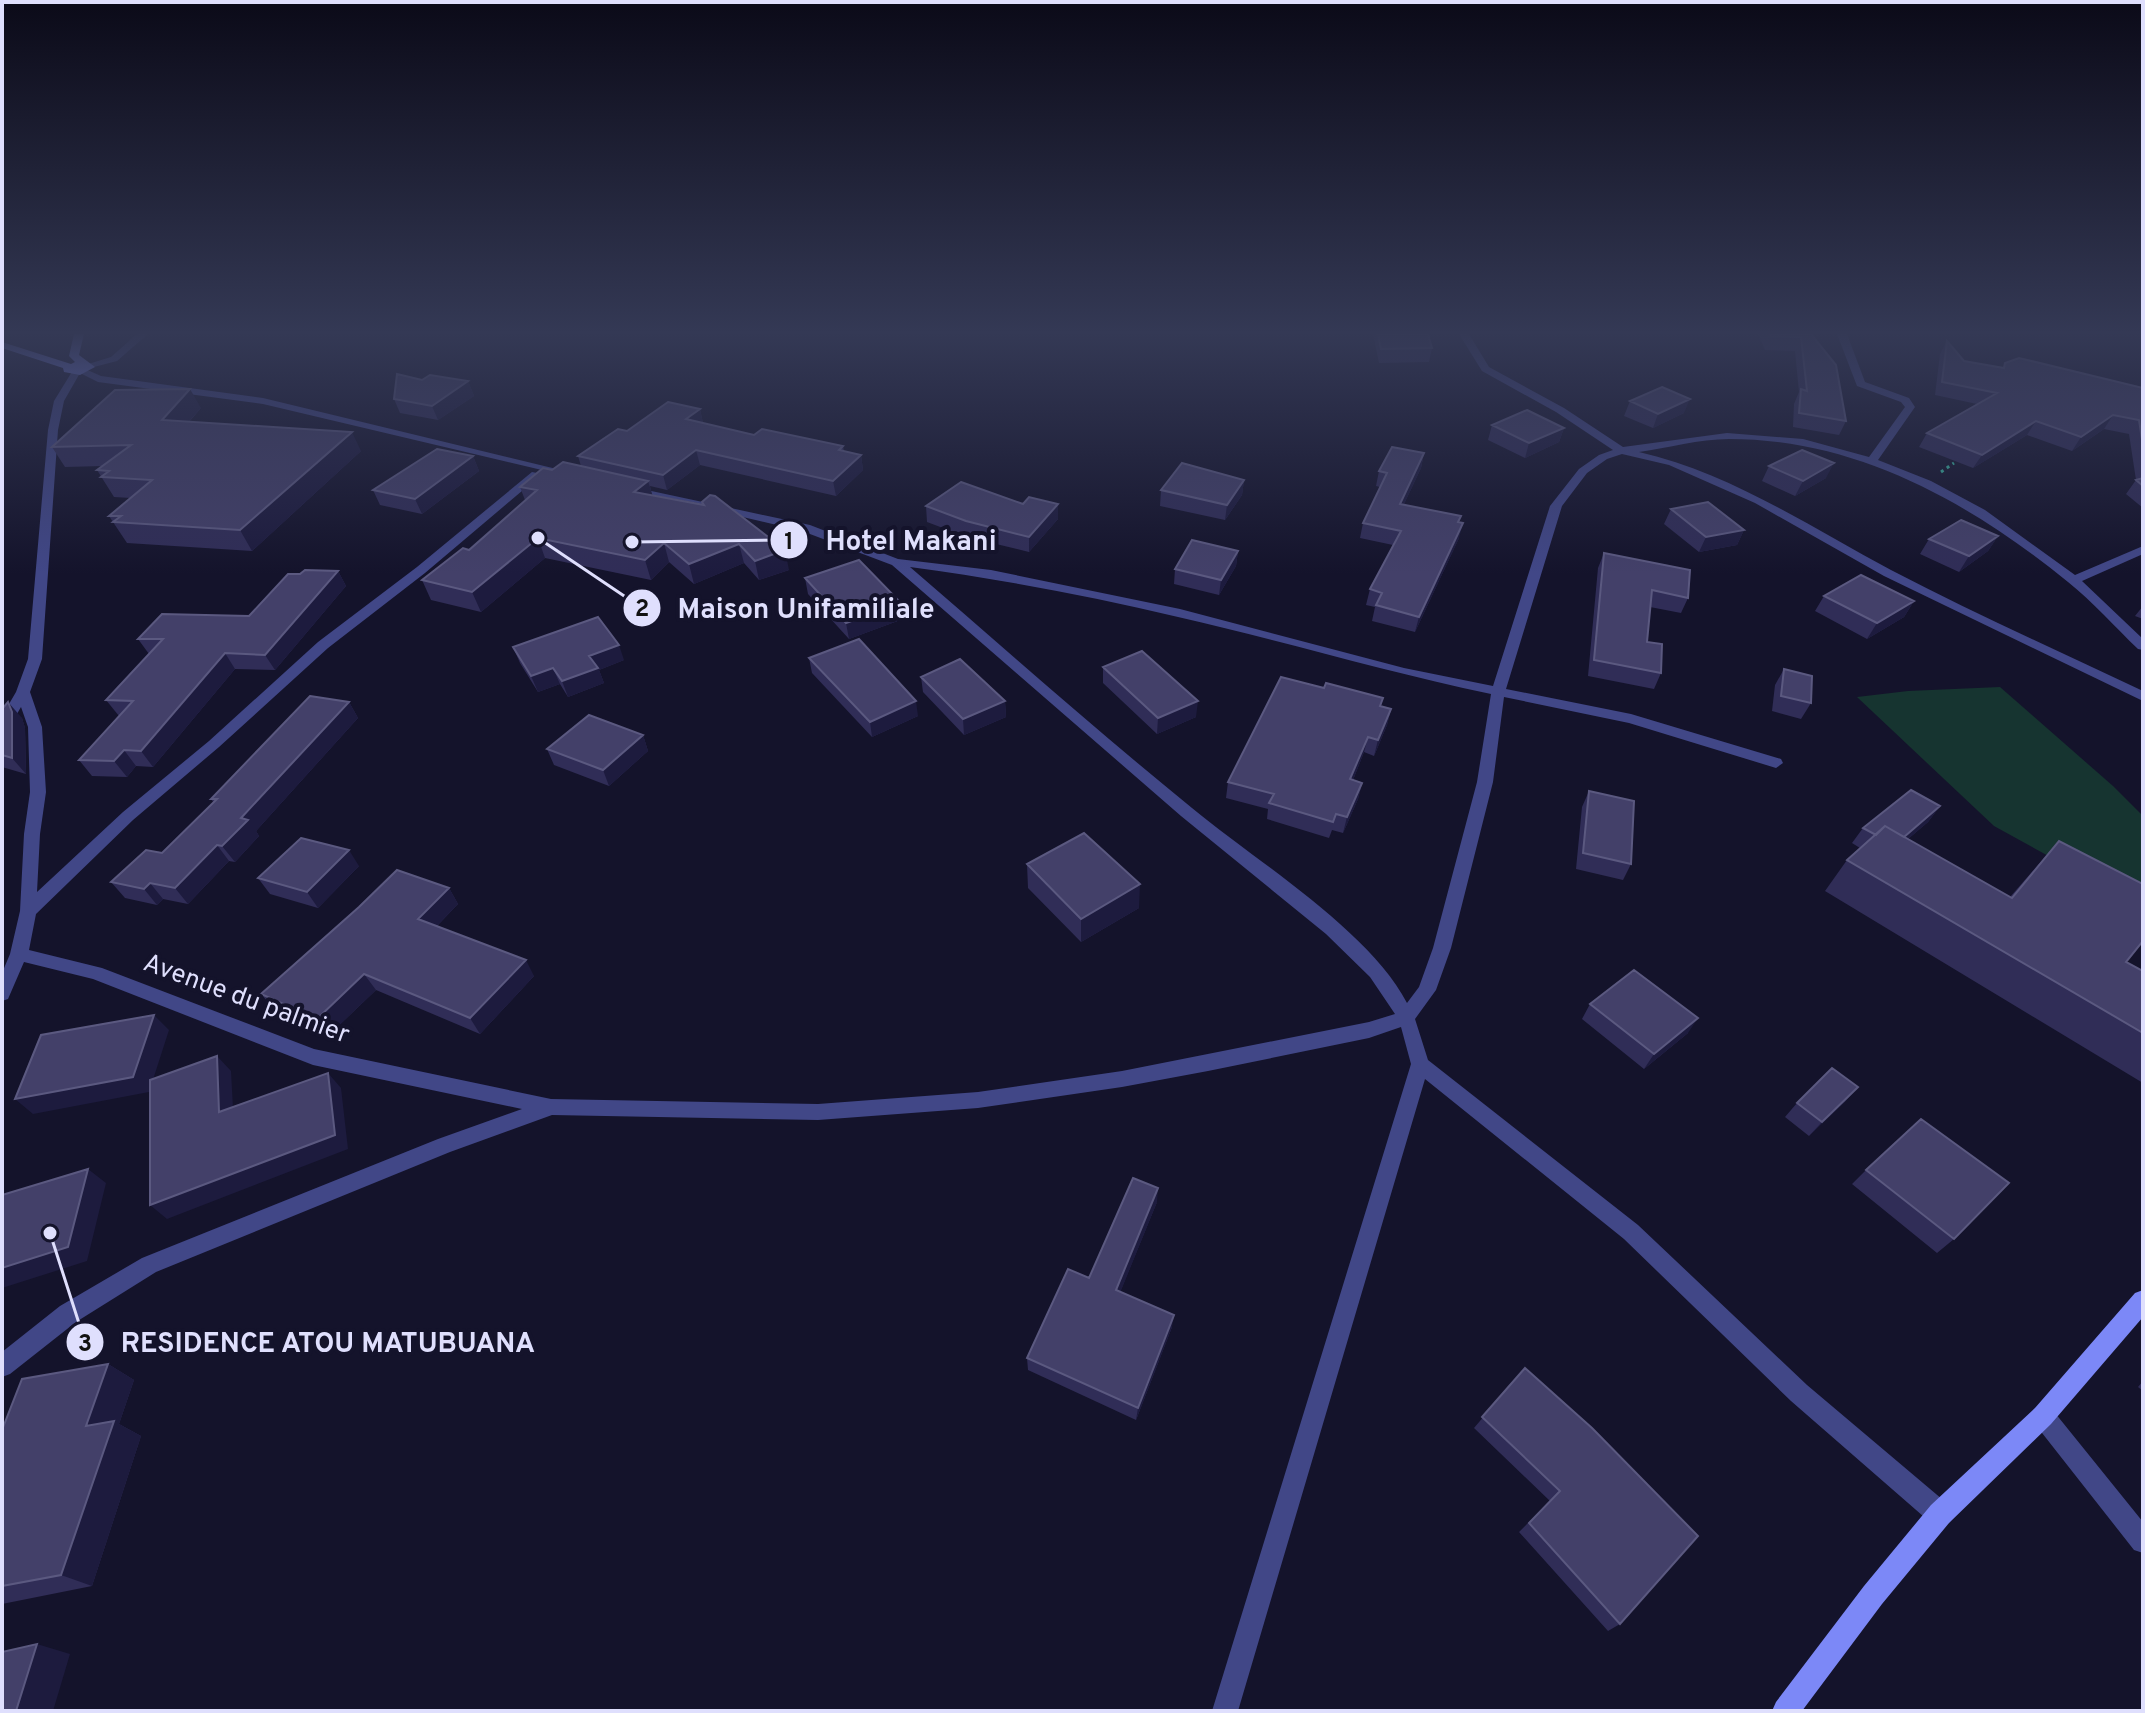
<svg xmlns="http://www.w3.org/2000/svg" width="2145" height="1713" viewBox="0 0 2145 1713" font-family="Overpass,sans-serif">
  <style>
    .green { fill: #163430 }
    .lines { fill: none; stroke-linecap: round; stroke-linejoin: round }
    .path { stroke: #39b7a0; stroke-width: 3; stroke-dasharray: 3 4; stroke-linecap: butt }
    .street { fill: #414787; fill-rule: evenodd }
    .secondary { fill: #7c88f7; fill-rule: evenodd }
    .wall { fill: #302d57 }
    .shaded-wall { fill: #1d1b3e }
    .building { fill: #434069; stroke: #5b5980; stroke-width: 2 }
    .labels { text-anchor: middle; dominant-baseline: central; stroke-width: 8; stroke-linejoin: round; paint-order: stroke }
    .street-label { font-size: 26px; fill: #dfdffd; stroke: #14132b }
    .leader { fill: none; stroke: #dfdffd; stroke-width: 3 }
    .callout-dot { fill: #dfdffd; stroke: #14132b; stroke-width: 3 }
    .mark-label { font-size: 24px; text-anchor: middle; font-weight: bold; fill: #111 }
    .callout-label { font-size: 28px; text-anchor: middle; font-weight: bold; fill: #dfdffd; stroke: #14132b; stroke-width: 8; stroke-linejoin: round; paint-order: stroke }
  </style>
  <rect width="100%" height="100%" fill="#14132b"/>
  <path class="green" d="M2000 687 2113 786 2143 816V908L1994 826 1857 697 1908 691Z"/>
  <g class="lines">
    <path class="path" d="M1941 472 1954 463"/>
    <path class="street" d="M137 334H148L117 361 90 368 85 365 111 357Z
      M1459 334H1469L1489 367 1564 408 1623 447 1727 433 1803 439 1869 457 1905 407 1901 402 1857 386 1837 334H1847L1865 382 1909 398 1915 407 1878 460 1931 481 1985 510 2075 575 2143 546V554L2082 581 2143 639V650L2138 649C2115 627 2093 602 2068 582 1971 503 1857 439 1729 439 1699 439 1668 448 1639 452 1730 473 1809 526 1891 570 1973 613 2059 651 2143 691V701L1884 576 1755 503 1669 465 1622 454 1607 459 1587 473 1562 506 1506 689 1631 714 1781 759 1783 763 1776 768 1629 723 1504 697 1493 782 1451 948 1436 990 1415 1019 1428 1060 1638 1225 1807 1385 1949 1505 1952 1514 1949 1523 1940 1526 1931 1523 1791 1401 1624 1239 1425 1079 1238 1711H1212L1411 1064 1401 1027 1369 1038 1208 1071 1122 1087 978 1108 818 1120 552 1115 450 1152 156 1272 76 1322 10 1374 2 1377V1352L60 1306 142 1258 438 1139 522 1109 313 1065 93 979 24 962 8 999 2 1001V973L10 954 20 911 24 834 30 792 28 727 21 707 7 731 2 733V716L16 692 28 659 48 430 54 401 73 370 83 368 101 376 263 398 569 472 563 475 263 404 98 382 80 373 64 401 58 430 42 659 30 692 42 727 46 792 40 834 37 892 123 812 209 741 318 642 417 567 532 472 542 474 425 573 328 648 219 747 133 820 36 914 29 950 102 968 314 1049 551 1099 818 1104 978 1092 1122 1071 1369 1022 1395 1014 1370 977 1326 934 1181 816 892 565 802 531 628 490V486L810 525 898 559 991 570 1180 609 1404 668 1493 686 1550 506 1579 469 1599 455 1613 450 1556 412 1482 371ZM910 567C1000 579 1090 596 1178 617 1283 641 1385 672 1491 694L1477 782 1433 948 1419 987 1407 1003C1369 930 1256 861 1192 808 1096 730 1004 648 910 567Z
      M2043 1404 2051 1408 2143 1522V1553L2134 1550 2035 1424 2031 1416 2035 1408Z"/>
    <path class="secondary" d="M74 334H84L79 355 95 367 80 375 64 372 63 368 2 348V342L71 364 75 362 69 356Z
      M2143 1290V1317L2051 1424 1949 1523 1882 1604 1802 1711H1772L1776 1702 1864 1586 1931 1505 2035 1408 2135 1293Z"/>
  </g>
  <path class="wall" d="M1373 334H1428L1432 348 1429 362 1379 363Z
    M1758 334H1811L1846 421 1839 435 1793 427 1794 404 1799 392 1795 351 1765 350Z
    M1947 341 1964 361 2003 368 2005 363 2143 388V508L2126 494 2136 480 2129 434 2104 429 2072 451 2027 435 1973 468 1919 447 1927 433 1977 404 1935 395 1940 354Z
    M468 381 474 396 438 420 400 413 394 399Z
    M1630 401 1684 413 1653 428 1624 416Z
    M201 408 189 422 361 451 252 551 127 543 109 516 131 498 114 497 97 470 103 466 65 467 52 447Z
    M700 409 703 423 754 435 843 446 844 451 861 455 863 470 836 496 700 465 667 490 650 486 652 495 703 504 702 502 789 570 759 580 744 563 694 584 669 562 651 580 545 558 481 612 431 600 422 580 469 550 525 500 520 487 552 470 581 466 578 456 627 431Z
    M1492 425 1564 428 1559 442 1525 458 1488 440Z
    M1424 453 1421 468 1404 504 1459 522V538L1415 632 1372 621 1375 607 1366 605 1370 589 1393 545 1360 538 1363 523 1380 487 1376 486 1379 471Z
    M473 456 479 471 422 514 380 505 373 490Z
    M1769 466 1826 478 1795 496 1762 481Z
    M1244 480 1242 495 1225 520 1160 506 1161 490Z
    M1023 504H1058V519L1029 552 967 537 927 522 926 506Z
    M1671 509 1744 530 1737 545 1699 552 1664 524Z
    M1998 536 1988 551 1959 572 1920 554 1929 539Z
    M1238 551 1236 566 1219 595 1174 584 1175 569Z
    M1604 553 1688 598 1681 613 1650 607 1647 642 1661 673 1654 689 1588 676 1598 568Z
    M338 571 346 586 275 670 235 669 153 767 136 766 127 777 92 776 79 760 119 716 106 700 149 654 138 639 249 616 300 574Z
    M805 578 901 603 903 619 849 639 808 594Z
    M1824 596 1914 601 1904 617 1867 639 1815 611Z
    M2143 606V619L2135 616Z
    M513 647 624 660 599 670 604 683 568 697 560 684 538 692 520 663Z
    M809 658 918 716 872 737 812 673Z
    M1103 667 1196 717 1157 734 1103 683Z
    M1784 669 1811 703 1801 719 1772 711 1775 685Z
    M921 677 1005 701 1006 717 964 735 923 692Z
    M1324 688 1383 698 1381 706 1391 709 1387 725 1374 756 1364 752 1353 780 1362 783 1358 799 1343 833 1332 830 1329 838 1267 819 1268 809 1226 798 1228 782Z
    M349 702 358 718 256 831 259 836 235 862 229 861 188 904 163 899 157 905 125 898 111 882 162 853 214 803 211 799Z
    M2 709 22 718 25 728 26 774 2 767Z
    M643 735 648 751 609 786 554 765 547 749Z
    M1589 791 1631 864 1623 880 1576 869 1582 807Z
    M1940 806 1928 822 1908 839 2010 897 2059 841 2126 962 2143 971V1083L1825 891 1847 860 1860 848 1852 843 1863 828Z
    M1027 864 1139 908 1081 942 1028 888Z
    M359 866 318 908 270 894 258 878Z
    M449 888 458 904 437 926 534 976 480 1034 376 990 330 1034 274 1009 261 994Z
    M1590 1004 1688 1033 1644 1069 1582 1019Z
    M1858 1087 1809 1136 1785 1117 1797 1103Z
    M1866 1170 1954 1239 1937 1253 1852 1184Z
    M1157 1202 1120 1292 1172 1327 1136 1420 1028 1370 1027 1358 1089 1278Z
    M108 1364 134 1380 119 1424 141 1436 92 1586 2 1604V1430Z
    M1525 1368 1620 1624 1608 1631 1519 1532 1550 1501 1474 1428Z
    M2143 1381V1391L2138 1387Z"/>
  <path class="shaded-wall" d="M468 381 474 396 438 420 432 406Z
    M190 389 201 408 173 439 162 420Z
    M1690 399 1684 413 1653 428 1658 414Z
    M700 409 703 424 686 419Z
    M2113 415 2104 429 2072 451 2081 437Z
    M2036 421 2027 435 1973 468 1982 455Z
    M1564 428 1559 442 1525 458 1529 443Z
    M352 432 361 451 252 551 240 530Z
    M696 450 700 465 667 490 663 475Z
    M1424 453 1421 468 1397 519 1400 504Z
    M861 455 863 470 836 496 833 481Z
    M473 456 479 471 422 514 415 499Z
    M1834 463 1826 478 1795 496 1803 481Z
    M1244 480 1242 495 1225 520 1227 505Z
    M648 481 654 500 634 492Z
    M1058 504V519L1029 552V537Z
    M1463 523 1459 538 1415 632 1419 617Z
    M1744 530 1737 545 1699 552 1706 537Z
    M1998 536 1988 551 1959 572 1969 556Z
    M538 538 545 558 481 612 472 592Z
    M664 543 669 562 651 580 645 560Z
    M739 544 744 563 694 584 689 564Z
    M785 550 789 570 759 580 755 561Z
    M1238 551 1236 566 1219 595 1221 580Z
    M338 571 346 586 275 670 265 655Z
    M1914 601 1904 617 1867 639 1877 623Z
    M901 603 903 619 849 639 846 623Z
    M619 645 624 660 599 670 604 683 568 697 562 681 589 656Z
    M225 653 235 669 153 767 141 751Z
    M553 668 560 684 538 692 531 676Z
    M916 701 918 716 872 737 870 722Z
    M1005 701 1006 717 964 735 963 719Z
    M1198 701 1196 717 1157 734 1158 718Z
    M8 702 22 718 25 728 26 774 12 758Z
    M349 702 358 718 256 831 259 836 235 862 222 846 241 818Z
    M1391 709 1387 725 1374 756 1378 740Z
    M643 735 648 751 609 786 603 770Z
    M1368 737 1364 752 1347 795 1350 779Z
    M124 750 136 766 127 777 114 761Z
    M1362 783 1358 799 1343 833 1347 817Z
    M1940 806 1928 822 1882 861 1894 845Z
    M217 845 229 861 188 904 175 888Z
    M349 850 359 866 318 908 307 892Z
    M150 883 163 899 157 905 144 889Z
    M1140 884 1139 908 1081 942V919Z
    M449 888 458 904 428 935 418 919Z
    M526 960 534 976 480 1034 470 1018Z
    M364 974 376 990 330 1034 317 1019Z
    M154 1015 169 1030 149 1092 33 1114 15 1099Z
    M1698 1018 1688 1033 1644 1069 1654 1054Z
    M217 1056 231 1071 234 1127 219 1112Z
    M328 1073 341 1088 348 1149 167 1219 150 1205Z
    M1858 1087 1845 1102 1809 1136 1822 1122Z
    M88 1169 106 1183 87 1261 2 1288V1268Z
    M1158 1188 1157 1202 1116 1303V1290Z
    M1174 1315 1172 1327 1136 1420 1138 1408Z
    M108 1364 134 1380 119 1424 141 1436 92 1586 61 1575 86 1426Z
    M37 1644 70 1654 53 1711H16Z"/>
  <path class="building" d="M1378 334H1428L1432 348 1381 349Z
    M1770 334H1811L1836 365 1846 421 1799 413 1801 389 1807 391 1801 337 1771 336Z
    M1947 341 1964 361 2004 368 2005 363 2019 358 2143 388V446L2139 420 2113 415 2081 437 2036 421 1982 455 1927 433 1997 393 1942 382Z
    M397 374 422 380 430 375 468 381 432 406 394 399Z
    M1662 387 1690 399 1658 414 1630 401Z
    M190 389 162 420 352 432 240 530 113 522 121 516H109L152 480 101 477 109 471 97 470 131 445 52 447 115 390Z
    M668 402 700 409 686 419 754 435 762 429 843 446 839 450 861 455 833 481 696 450 663 475 578 456 618 429 627 431Z
    M1527 410 1564 428 1529 443 1492 425Z
    M1392 447 1424 453 1400 504 1461 516 1458 522 1463 523 1419 617 1376 605 1382 593 1370 589 1401 531 1363 523 1387 473 1379 471Z
    M437 449 473 456 415 499 373 490Z
    M1802 450 1834 463 1803 481 1769 466Z
    M563 462 648 481 634 492 704 505 702 502 710 495 715 496 785 550 755 561 739 544 689 564 664 543 645 560 538 538 472 592 422 580 463 548 469 550 537 490 520 487 543 468 552 470Z
    M1182 463 1244 480 1227 505 1161 490Z
    M2143 478V486L2136 480Z
    M961 482 1023 504 1029 497 1058 504 1029 537 966 521 926 506Z
    M1708 502 1744 530 1706 537 1671 509Z
    M1961 520 1998 536 1969 556 1929 539Z
    M1192 540 1238 551 1221 580 1175 569Z
    M1604 553 1690 570 1688 598 1652 590 1647 642 1662 644 1661 673 1594 660Z
    M859 560 901 603 846 623 805 578Z
    M305 570 338 571 265 655 225 653 141 751 124 750 114 761 79 760 133 701 106 700 163 639H138L162 614 249 616 288 574H300Z
    M1861 575 1914 601 1877 623 1824 596Z
    M598 617 619 645 589 656 598 668 562 681 553 668 531 676 513 647Z
    M859 639 916 701 870 722 809 658Z
    M1142 651 1198 701 1158 718 1103 667Z
    M960 659 1005 701 963 719 921 677Z
    M1784 669 1812 676 1811 703 1781 696Z
    M1281 677 1324 688 1326 683 1383 698 1380 706 1391 709 1378 740 1368 737 1350 779 1362 783 1347 817 1336 814 1333 822 1269 803 1274 794 1228 782Z
    M310 696 349 702 241 818 248 820 222 846 217 845 175 888 150 883 144 889 111 882 146 850 162 853 217 799H211Z
    M8 702 12 712V758L2 755V709Z
    M589 715 643 735 603 770 547 749Z
    M1911 790 1940 806 1904 837 1885 826 1876 835 1863 828Z
    M1589 791 1634 801 1631 864 1583 853Z
    M1885 826 2012 898 2059 841 2143 884V941L2126 962 2143 971V1033L1847 860Z
    M1084 833 1140 884 1081 919 1027 864Z
    M301 838 349 850 307 892 258 878Z
    M397 870 449 888 418 919 526 960 470 1018 364 974 317 1019 261 994 359 907Z
    M1634 970 1698 1018 1654 1054 1590 1004Z
    M154 1015 133 1077 15 1099 41 1035Z
    M217 1056 219 1112 328 1073 335 1135 150 1205V1080Z
    M1832 1068 1858 1087 1822 1122 1797 1103Z
    M1921 1119 2009 1183 1954 1239 1866 1170Z
    M88 1169 68 1247 2 1268V1195Z
    M1133 1178 1158 1188 1116 1290 1174 1315 1138 1408 1027 1358 1068 1269 1089 1278Z
    M108 1364 86 1426 114 1421 61 1575 2 1586V1430L22 1379Z
    M1525 1368 1592 1428 1698 1536 1620 1624 1529 1523 1560 1491 1482 1417Z
    M37 1644 16 1711H2V1652Z"/>
  <linearGradient id="sky" x2="0" y2="1"><stop stop-color="#0b0a18"/><stop offset="0.58" stop-color="#343955"/><stop offset="1" stop-color="#343955" stop-opacity="0"/></linearGradient>
  <rect width="2145" height="574" fill="url(#sky)"/>
  <g class="labels">
    <g class="street-label">
      <text transform="translate(246 1000) rotate(20)">Avenue du palmier</text>
    </g>
  </g>
  <path class="leader" d="M632 542L789 540M538 538L642 608M50 1233L85 1342"/>
  <g class="callout-dot">
    <circle cx="632" cy="542" r="8"/>
    <circle cx="538" cy="538" r="8"/>
    <circle cx="50" cy="1233" r="8"/>
    <circle cx="789" cy="540" r="20"/>
    <circle cx="642" cy="608" r="20"/>
    <circle cx="85" cy="1342" r="20"/>
  </g>
  <g class="mark-label">
    <text x="789" y="549">1</text>
    <text x="642" y="616">2</text>
    <text x="85" y="1351">3</text>
  </g>
  <g class="callout-label">
    <text x="911" y="550">Hotel Makani</text>
    <text x="806" y="618">Maison Unifamiliale</text>
    <text x="328" y="1352">RESIDENCE ATOU MATUBUANA</text>
  </g>
  <rect width="2145" height="1713" fill="none" stroke="#dfdffd" stroke-width="8"/>
</svg>
